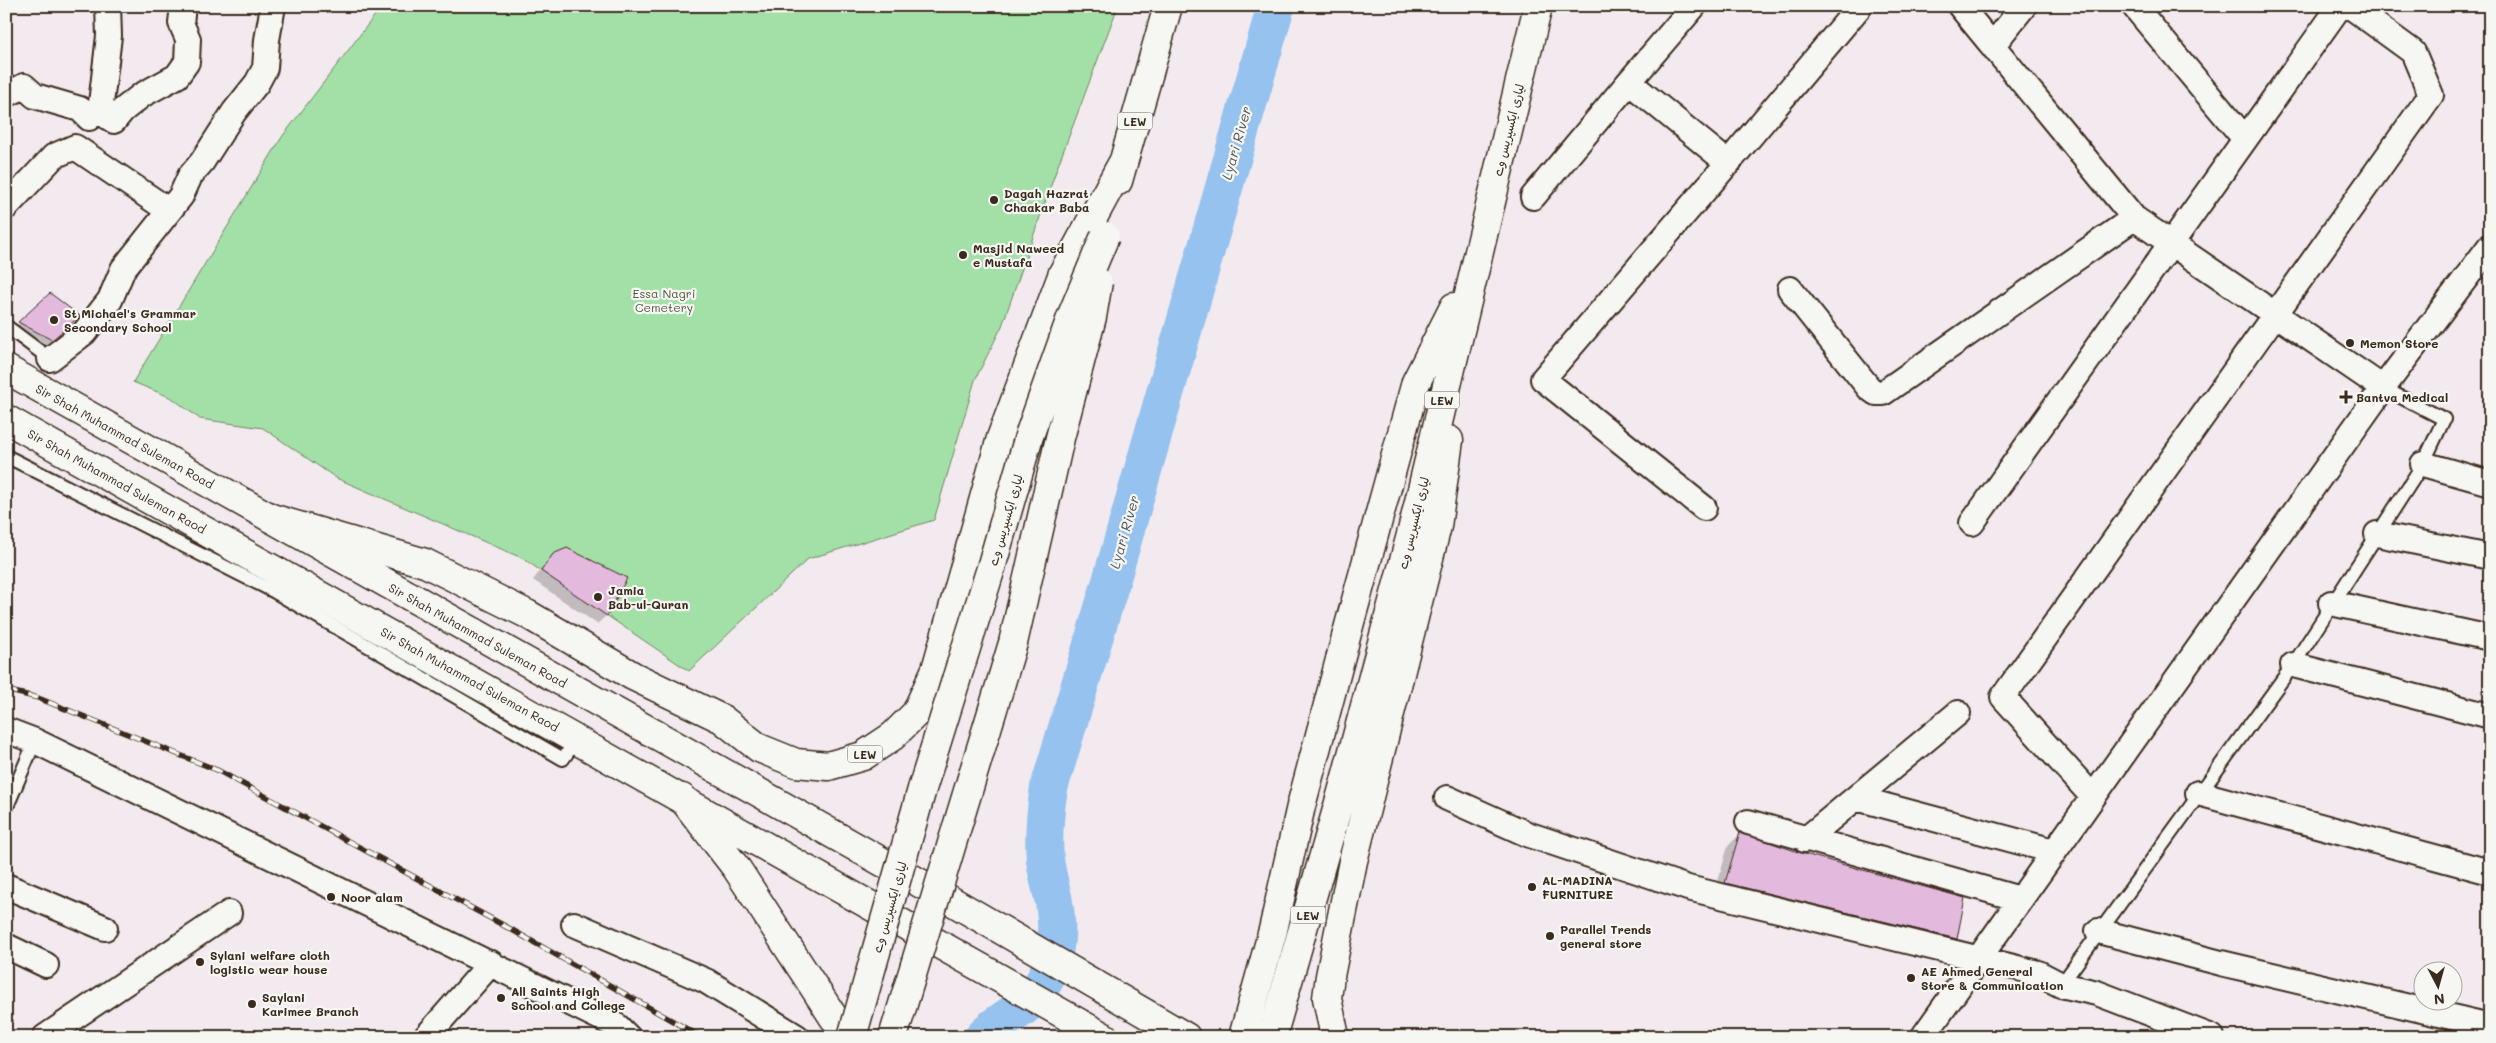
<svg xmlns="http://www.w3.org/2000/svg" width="2496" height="1043" viewBox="0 0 2496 1043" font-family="Mali,'Playpen Sans Arabic',sans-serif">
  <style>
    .green { fill: #a3e0a7; stroke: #6f8562 }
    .shadow { fill: #0003 }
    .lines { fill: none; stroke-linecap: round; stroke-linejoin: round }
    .river { stroke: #95c2ef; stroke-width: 38 }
    .building { fill: #e4b9de; stroke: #3b2a1e }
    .service-casing { stroke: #3b2a1e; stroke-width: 16 }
    .minor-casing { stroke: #3b2a1e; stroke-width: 28 }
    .trunk-casing { stroke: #3b2a1e; stroke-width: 31 }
    .motorway-casing { stroke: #3b2a1e; stroke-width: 31 }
    .service { stroke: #f6f6f2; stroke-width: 12 }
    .minor { stroke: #f6f6f2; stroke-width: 24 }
    .trunk { stroke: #f6f6f2; stroke-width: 28 }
    .motorway { stroke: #f6f6f2; stroke-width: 28 }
    .rail-casing { stroke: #3b2a1e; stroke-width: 5.5 }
    .rail { stroke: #f6f6f2; stroke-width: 4; stroke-dasharray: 11; stroke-linecap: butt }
    .motorway-bridge-casing { stroke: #3b2a1e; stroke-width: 31; stroke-linecap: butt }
    .motorway-bridge { stroke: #f6f6f2; stroke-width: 28 }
    .poi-dot { fill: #3b2a1e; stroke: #f6f6f2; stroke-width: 2 }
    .labels { text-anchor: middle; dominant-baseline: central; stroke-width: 4.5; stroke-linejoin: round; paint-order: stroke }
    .shield { fill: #f6f6f2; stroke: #73675e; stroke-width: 1 }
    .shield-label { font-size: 11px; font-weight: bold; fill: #3b2a1e }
    .street-label { font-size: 12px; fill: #3b2a1e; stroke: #f6f6f2 }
    .poi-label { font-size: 12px; font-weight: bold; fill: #3b2a1e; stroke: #f6f6f2; text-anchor: start }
    .park-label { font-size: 12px; fill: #555840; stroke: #f6f6f2 }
    .water-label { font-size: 14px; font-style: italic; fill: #56585d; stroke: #f6f6f2 }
  </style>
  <rect width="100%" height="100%" fill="#f2eaee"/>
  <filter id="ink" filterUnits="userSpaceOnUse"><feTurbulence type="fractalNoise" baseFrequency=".02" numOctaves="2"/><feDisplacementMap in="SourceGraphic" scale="10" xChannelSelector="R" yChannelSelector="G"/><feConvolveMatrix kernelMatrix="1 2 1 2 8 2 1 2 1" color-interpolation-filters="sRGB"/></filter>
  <g filter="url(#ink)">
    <path class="green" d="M382 6H1118L1057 168 1002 326 975 380 934 520 808 559 689 671 522 558 336 478 263 428 200 419 172 398 133 382 282 137Z"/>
    <path class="shadow" d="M50 294 69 325 43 348 11 331Z
      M553 555 626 579 606 616 597 624 533 580Z
      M1740 834 1800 854 1956 939 1944 950 1714 895 1728 846Z"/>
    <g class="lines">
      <path class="river" d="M983 1037C996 1022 1015 1015 1029 1002 1055 975 1060 937 1054 902 1051 888 1047 874 1045 860 1043 835 1045 812 1049 788L1110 585 1276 6"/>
    </g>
    <path class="building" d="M50 293 80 316 52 340 18 322Z
      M567 548 627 578 607 616 541 571 553 554Z
      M1740 832 1801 853 1965 898 1957 939 1725 883Z"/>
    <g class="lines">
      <defs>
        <path id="service" d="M6 326 50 359
          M6 456 275 592 563 759 577 739
          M6 809 35 741
          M2061 985 2293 665 2423 464 2444 419 2383 388"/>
        <path id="minor" d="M1694 6 1629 82 1728 163 1860 6
          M1960 6 2134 218 2383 388
          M2134 6 2245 139
          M1992 46 2024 6
          M6 95 24 86 35 96 80 109 89 118
          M100 112 114 121 123 110 142 95 177 76 187 62 188 39 181 23 183 6
          M100 112 109 36 108 6
          M1533 197 1629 82
          M6 207 54 156 75 147 168 210
          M1790 289 1869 388 1876 393H1883L2134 218
          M50 359 84 333 110 300 123 269 181 196 190 176 202 162 234 112 257 83 265 68 267 40 273 6
          M2423 464 2490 483
          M1704 508 1543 379 1728 163
          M1972 523 2340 6
          M2377 534 2490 557
          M2331 603 2490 638
          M2293 665 2490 716
          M6 730 35 741 617 1026 628 1037
          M2198 793 2490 872
          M2092 796 2003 697 2431 95 2413 52 2350 6
          M1447 798 1527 834 1688 888 2038 973 2061 985 2097 993 2212 1037
          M1856 798 2054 851
          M1748 822 2020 899
          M1805 840 1958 713
          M6 886 105 928
          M574 924 706 981 797 1037
          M2098 931 2221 963 2490 1026
          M6 946 46 965
          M45 1037 229 913
          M426 1037 491 963
          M1923 1037 2383 388 2490 246"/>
        <path id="trunk" d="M6 369 950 900 1186 1037
          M6 419 1104 1037"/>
        <path id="motorway" d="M1118 181 1168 6
          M271 518 425 563 527 614 633 676 722 719 759 748 796 763 828 766 863 756 893 736 916 713 936 669 1001 438 1063 273 1122 164
          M682 798 737 869 834 1018 853 1037
          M1243 1037 1273 930 1301 806 1350 622 1416 382 1454 307
          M1272 1037 1342 792 1412 531 1538 6
          M1335 1037 1327 998 1330 976 1353 861 1437 526 1449 440"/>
      </defs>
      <use href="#service" class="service-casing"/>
      <use href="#minor" class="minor-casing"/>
      <use href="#trunk" class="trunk-casing"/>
      <use href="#motorway" class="motorway-casing"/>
      <use href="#service" class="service"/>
      <use href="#minor" class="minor"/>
      <use href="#trunk" class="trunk"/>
      <use href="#motorway" class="motorway"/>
      <defs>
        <path id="rail" d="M6 690 38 698 217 770 514 931 701 1037"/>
      </defs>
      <use href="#rail" class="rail-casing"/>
      <use href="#rail" class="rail"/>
      <defs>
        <path id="motorway-bridge" d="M852 1037 922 789 991 568 1029 436 1072 315 1105 236
          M893 1037 1013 643 1060 438 1092 317 1098 282"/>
      </defs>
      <use href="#motorway-bridge" class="motorway-bridge-casing"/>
      <use href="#motorway-bridge" class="motorway-bridge"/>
    </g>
  </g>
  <g class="poi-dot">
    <circle cx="994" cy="200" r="5"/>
    <circle cx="963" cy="255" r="5"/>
    <circle cx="54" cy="320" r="5"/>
    <circle cx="2350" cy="343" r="5"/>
    <path d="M2343.5 389.5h5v5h5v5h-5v5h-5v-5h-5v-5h5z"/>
    <circle cx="598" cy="597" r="5"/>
    <circle cx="1532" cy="887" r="5"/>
    <circle cx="331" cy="897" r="5"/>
    <circle cx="1550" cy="936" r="5"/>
    <circle cx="200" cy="962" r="5"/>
    <circle cx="1911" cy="978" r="5"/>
    <circle cx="501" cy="998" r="5"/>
    <circle cx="252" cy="1004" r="5"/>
  </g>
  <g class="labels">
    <g class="shield">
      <rect x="1117.5" y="112.5" width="35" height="17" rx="4"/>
      <rect x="1424.5" y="391.5" width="35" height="17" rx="4"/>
      <rect x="847.5" y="745.5" width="35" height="17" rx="4"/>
      <rect x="1290.5" y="906.5" width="35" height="17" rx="4"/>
    </g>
    <g class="shield-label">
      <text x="1135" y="121">LEW</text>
      <text x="1442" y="400">LEW</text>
      <text x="865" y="754">LEW</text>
      <text x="1308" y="915">LEW</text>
    </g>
    <g class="street-label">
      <text transform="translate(1508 130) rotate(-76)">لیاری ایکسپریس وے</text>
      <text transform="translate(125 436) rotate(29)">Sir Shah Muhammad Suleman Road</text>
      <text transform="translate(117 481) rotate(29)">Sir Shah Muhammad Suleman Raod</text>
      <text transform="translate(1005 520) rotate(-74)">لیاری ایکسپریس وے</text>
      <text transform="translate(1413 523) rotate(-76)">لیاری ایکسپریس وے</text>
      <text transform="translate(478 635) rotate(29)">Sir Shah Muhammad Suleman Road</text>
      <text transform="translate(470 679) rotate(29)">Sir Shah Muhammad Suleman Raod</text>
      <text transform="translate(889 907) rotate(-74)">لیاری ایکسپریس وے</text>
    </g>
    <g class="poi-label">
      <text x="1004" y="193">Dagah Hazrat<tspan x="1004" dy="14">Chaakar Baba</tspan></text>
      <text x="973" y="248">Masjid Naweed<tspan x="973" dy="14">e Mustafa</tspan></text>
      <text x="64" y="313">St Michael's Grammar<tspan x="64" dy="14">Secondary School</tspan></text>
      <text x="2360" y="343">Memon Store</text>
      <text x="2356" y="397">Bantva Medical</text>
      <text x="608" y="590">Jamia<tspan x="608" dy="14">Bab-ul-Quran</tspan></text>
      <text x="1542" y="880">AL-MADINA<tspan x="1542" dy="14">FURNITURE</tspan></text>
      <text x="341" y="897">Noor alam</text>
      <text x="1560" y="929">Parallel Trends<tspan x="1560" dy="14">general store</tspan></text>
      <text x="210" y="955">Sylani welfare cloth<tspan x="210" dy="14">logistic wear house</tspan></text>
      <text x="1921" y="971">AE Ahmed General<tspan x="1921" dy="14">Store &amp; Communication</tspan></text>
      <text x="511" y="991">All Saints High<tspan x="511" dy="14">School and College</tspan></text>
      <text x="262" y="997">Saylani<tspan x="262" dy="14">Karimee Branch</tspan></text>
    </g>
    <g class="park-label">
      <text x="664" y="293">Essa Nagri<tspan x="664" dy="14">Cemetery</tspan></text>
    </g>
    <g class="water-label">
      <text transform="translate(1236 143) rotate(-74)">Lyari River</text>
      <text transform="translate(1124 532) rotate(-74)">Lyari River</text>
    </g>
  </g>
  <rect width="2496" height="1043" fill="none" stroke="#f6f6f2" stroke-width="25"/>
  <rect x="12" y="12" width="2471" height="1018" fill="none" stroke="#3b2a1e" stroke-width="2" filter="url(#ink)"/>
  <g transform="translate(2438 986) rotate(174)"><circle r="24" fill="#f6f6f2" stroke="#aba49d"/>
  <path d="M0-4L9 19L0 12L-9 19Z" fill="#3b2a1e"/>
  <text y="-8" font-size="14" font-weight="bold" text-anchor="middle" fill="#3b2a1e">N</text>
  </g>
</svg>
